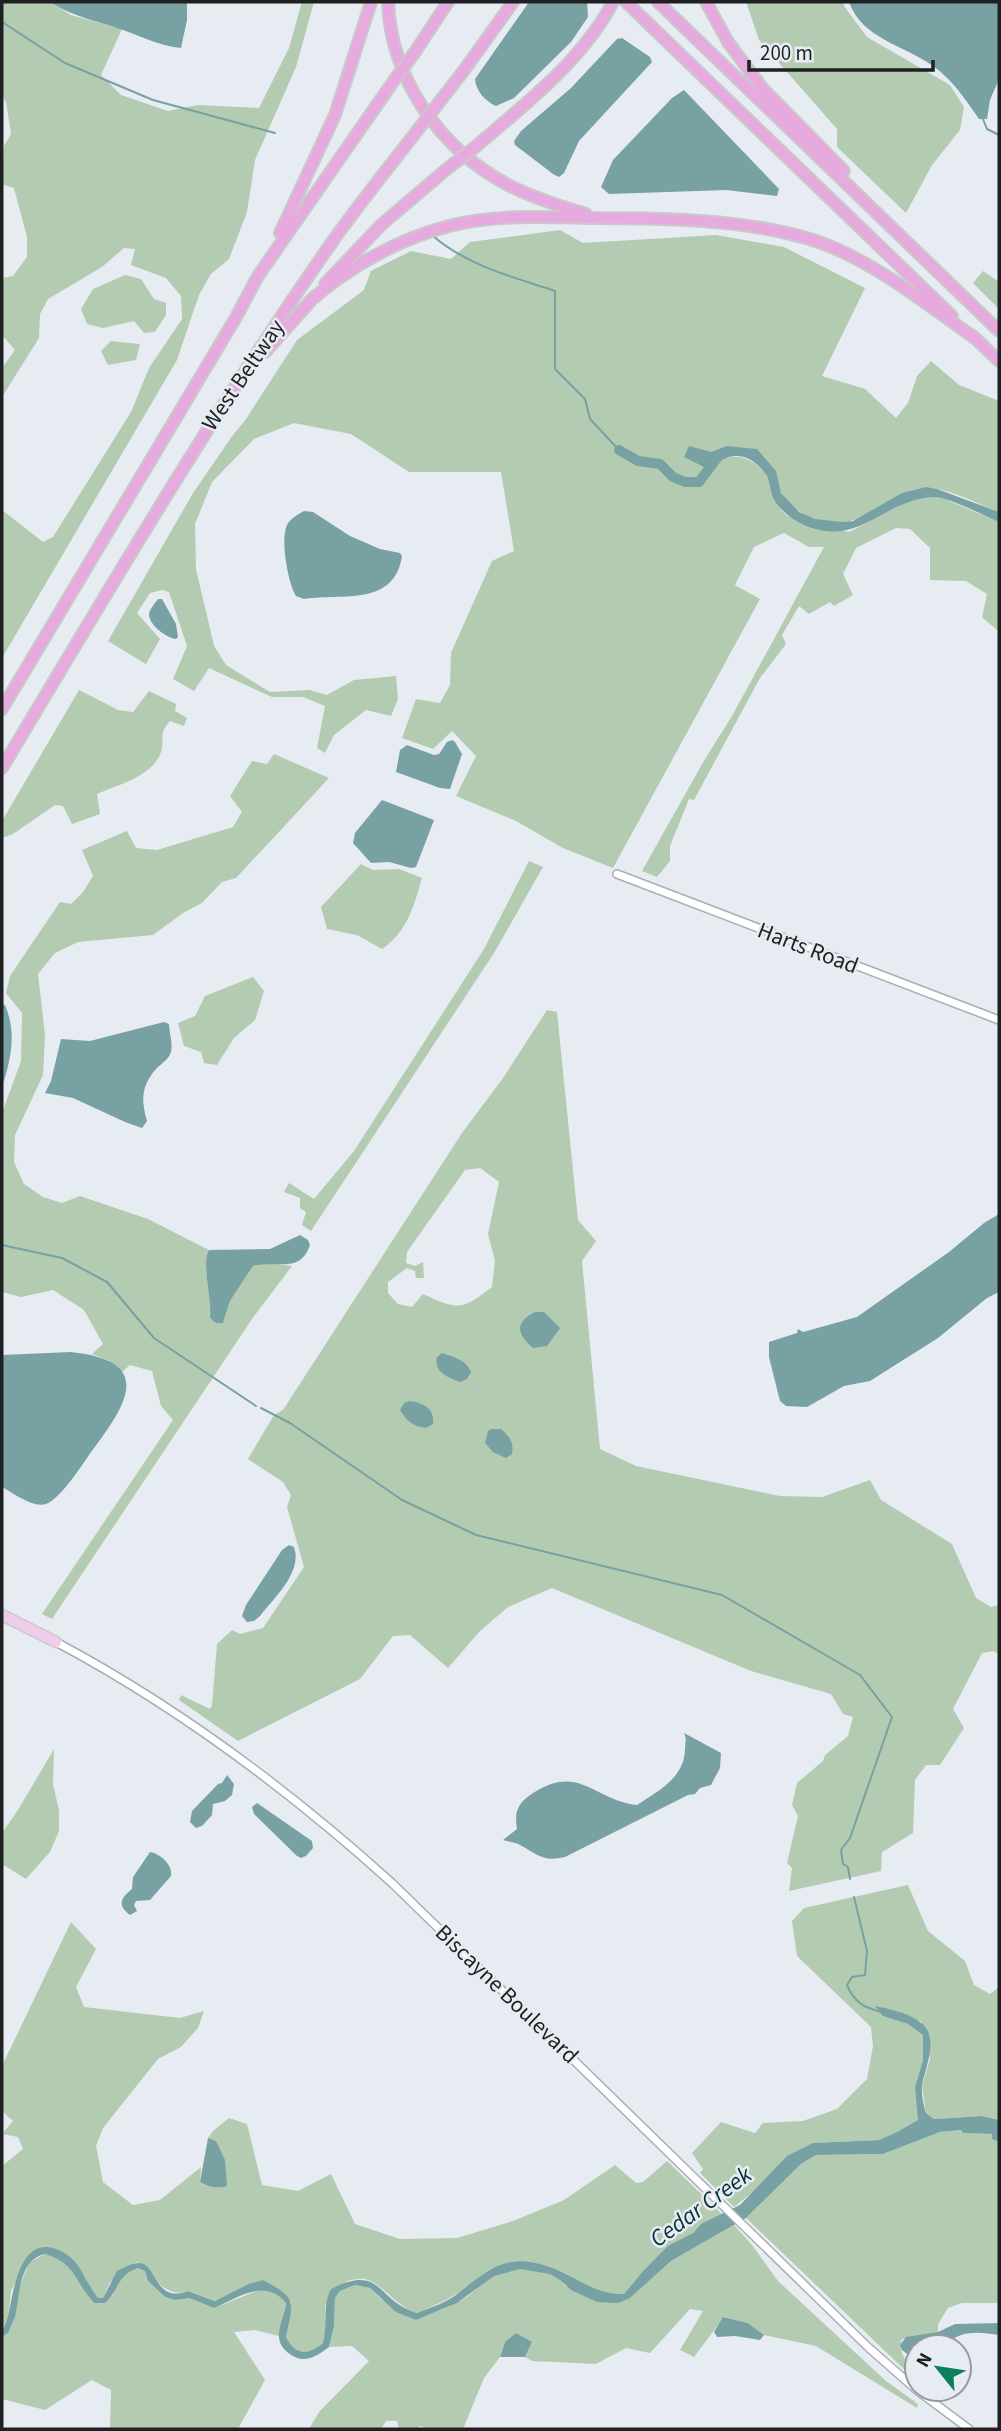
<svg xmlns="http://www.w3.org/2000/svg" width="1001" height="2431" viewBox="0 0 1001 2431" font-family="'Source Sans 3',sans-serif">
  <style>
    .green { fill: #b3cbb1; fill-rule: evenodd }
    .water { fill: #78a1a4 }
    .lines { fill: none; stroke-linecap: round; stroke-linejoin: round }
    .stream { stroke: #78a1a4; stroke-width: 2 }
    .river { stroke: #78a1a4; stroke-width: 10 }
    .minor-casing { stroke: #a9aeb5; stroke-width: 10 }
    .major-casing { stroke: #c9c9ca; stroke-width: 13 }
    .highway-casing { stroke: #c9c9ca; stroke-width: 14 }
    .minor { stroke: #fff; stroke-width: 7 }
    .major { stroke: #f0cceb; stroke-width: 10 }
    .highway { stroke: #e6aade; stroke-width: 10 }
    .highway-bridge-casing { stroke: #c9c9ca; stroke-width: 14; stroke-linecap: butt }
    .highway-bridge { stroke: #e6aade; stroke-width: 10 }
    .labels { text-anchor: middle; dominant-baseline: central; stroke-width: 5; stroke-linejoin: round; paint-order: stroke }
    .street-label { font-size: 23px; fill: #1e2022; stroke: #e7ecf3 }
    .water-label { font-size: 24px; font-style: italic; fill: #063134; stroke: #e7ecf3 }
  </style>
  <rect width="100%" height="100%" fill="#e7ecf3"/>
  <path class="green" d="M2 2H50L71 15 122 29 101 75 121 95 168 111 198 105 259 108 289 48 302 2H314L296 67 255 160 247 212 229 259 211 274 199 295 177 360 2 658V510L43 542 53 537 131 412 149 368 182 319 181 296 166 278 131 265 135 249 124 248 102 267 48 299 40 314 39 338 2 397V368L15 350 2 335V278L13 276 27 257V237L14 188 2 184 4 146 11 134 6 102 2 95Z
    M746 2H844V6L867 37 950 85 964 107 960 130 932 165 906 213 837 147V129L759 40Z
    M560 230 583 243 716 235 784 247 865 288 822 376 865 389 896 418 908 403 917 376 931 361 959 385 999 401V512C981 505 942 485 923 488 895 492 876 514 850 521 827 527 791 515 781 492 778 486 777 477 776 471L726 446 711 452 716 463C734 451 754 457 767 476 775 490 773 509 790 517 805 525 832 528 849 532L908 501 938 496 999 522V632L982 617 987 594 966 581 930 580V548L910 529 896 528 856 548 843 574 853 595 834 606 830 602 809 614 799 606 782 635 786 644 760 678 694 800 689 799 670 846V861L657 877 642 871 705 759 732 716 824 547H809L784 533 754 547 735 585 760 599 613 868 563 848 516 821 456 796 476 756 452 731 433 749 402 738 416 699 440 703 450 685 451 653 492 561 514 551 501 472H409L351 434 294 423 254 439 212 482 195 524 196 569 214 646 226 665 270 692 309 690 327 695 354 680 396 676 398 699 391 716 366 710 334 735 325 753 317 748 325 706 303 697H272L209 668 194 691 173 679 187 646 169 592 162 590 150 593 137 613 160 639 146 664 108 641 193 493 233 435 246 419 297 340 364 290 371 271 411 251 451 259 470 242Z
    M983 271 999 282V309L973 283Z
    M125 275 141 279 154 299 166 303V315L155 332 144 333 134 321 103 328 87 324 81 309 93 289Z
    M111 341 140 344 136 360 108 365 101 351Z
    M79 690 118 710 133 712 149 691 176 704 175 711 187 718 184 726 170 721C158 734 165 738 161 752 152 777 119 784 97 794L100 814 72 824 63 806 55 805 13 834 2 838V821Z
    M274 754 329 778 236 878 222 882 202 903 183 913 153 935 78 942 55 953 38 974 45 1035 43 1075 15 1135 14 1162 24 1184 43 1197 62 1203 80 1196 148 1219 209 1250C201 1262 212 1299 210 1318L223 1323 230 1301 253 1266 268 1263 292 1266 252 1319 52 1619 42 1614 173 1420 161 1406 152 1371 130 1365 122 1372 108 1360 92 1354 103 1344 84 1310 53 1290 21 1297 2 1292V1113L21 1061 22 1013 6 993 10 976 60 902 71 904 83 892 93 876 82 850 127 831 136 848 157 850 233 827 242 812 230 796 252 761 267 764Z
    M529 861 543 867 494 953 311 1231 302 1225 306 1212 300 1208V1198L284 1192 289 1183 314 1199 354 1151 484 949Z
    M361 864 373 870 399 869 422 878C414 906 407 932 382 949L357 935 327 929 321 907Z
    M253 977 264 991 255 1020 234 1038 217 1065 204 1063 201 1052 184 1046 178 1023 195 1016 205 996Z
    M547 1010 557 1012 578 1220 596 1241 582 1261 600 1449 636 1466 780 1496 822 1497 870 1480 881 1500 952 1544 976 1598 991 1607 999 1605V1654L993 1651 982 1653 953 1709 964 1728 940 1765H926L915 1780 913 1833 882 1852 881 1871 789 1891 792 1868 787 1863 798 1816 792 1805 797 1783 823 1761 825 1755 848 1736 853 1717 843 1714 831 1694 751 1671 552 1588 508 1607 480 1631 448 1668 410 1635 393 1636 360 1679 238 1741 179 1700 181 1695 210 1709 212 1705 217 1644 232 1630 240 1634 263 1628 304 1567 287 1507 291 1495 283 1482 248 1459 274 1415 283 1410 462 1133 503 1078ZM480 1168 499 1182 488 1234 495 1261 492 1287C461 1311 458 1310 423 1294L412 1307 398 1304 388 1293V1282L407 1268 415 1271 416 1278H424L423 1262 415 1266 406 1263 407 1252 465 1170Z
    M54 1749 53 1784 59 1810V1831L50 1852 26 1879 2 1864V1833L18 1810Z
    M908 1885 928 1931 965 1961 974 1985 990 1994 999 1987V2120L982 2116 934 2119 926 2113 922 2087 930 2058 921 2021 883 2016 908 2024 923 2035V2060L915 2087 919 2120 897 2132 879 2140 813 2143 734 2207 700 2173 703 2169 692 2153 721 2122 755 2133 763 2123 803 2121 837 2109 867 2079 873 2046 871 2027 797 1956 792 1921 804 1908Z
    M71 1922 96 1949 76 1987 84 2007 180 2018 204 2011 198 2028 181 2047 158 2059 103 2128 96 2146 103 2182 133 2205 160 2200 201 2167 200 2182 204 2185 220 2188 216 2141 208 2138 213 2131 229 2118 247 2124 262 2185 298 2191 331 2174 355 2224 400 2239 457 2238 513 2221 564 2200 615 2165 636 2183 643 2182 667 2161 723 2215 701 2224 693 2233 668 2247 643 2271 624 2294H611L594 2289 561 2271 541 2264 514 2261 444 2301 417 2313C396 2307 381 2282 365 2279 360 2278 352 2280 347 2281L325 2306V2334L323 2343C308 2356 295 2355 286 2337L291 2314V2302L263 2280 216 2301 189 2291C166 2299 152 2276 137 2262L110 2282 103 2298H98L91 2290 85 2277 66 2254 32 2252 11 2291 8 2318 2 2328V2166L23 2149 18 2137 2 2134 13 2121 2 2111V2066Z
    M962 2130 963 2133 992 2134V2139L999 2142V2303H962L948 2308 938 2324V2332L902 2339C897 2353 908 2363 917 2372V2374H909L746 2218 801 2164 816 2155 883 2154 940 2132Z
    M734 2225 752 2245 778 2281 886 2381 918 2404 917 2408 816 2346 764 2335 748 2323 724 2317 694 2357 680 2350 703 2311 690 2309 650 2353 626 2348 596 2364 532 2361 525 2357 532 2342H505L500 2357 484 2378 463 2429H430L420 2426 416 2429H399L397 2421H386L381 2429H309L319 2412 369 2361 352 2346 329 2347 334 2326 335 2298 340 2291 355 2285 370 2288 381 2299 416 2320C431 2313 448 2308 462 2300 474 2293 482 2282 493 2276 512 2266 554 2265 565 2286L630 2298 671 2261Z
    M45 2254C77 2264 74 2282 94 2303L112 2296C118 2281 123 2274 138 2268L145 2271 148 2281 165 2297 175 2300 189 2298 214 2308 264 2288 279 2293 286 2302 279 2336 255 2330 234 2332 265 2380 238 2429H110L111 2390 92 2380 45 2410 2 2399V2336C17 2329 15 2309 18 2295 20 2283 25 2272 30 2262Z"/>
  <path class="water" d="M50 2H187V20L181 48C160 46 143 37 123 30 95 20 76 18 50 2Z
    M529 2H587L588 17 571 42 514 98 496 106C485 101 476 91 475 79Z
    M849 2H999V79L990 100 987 119H979C965 99 953 80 933 66 904 45 862 39 849 2Z
    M622 38 650 57 652 62 579 141 564 173 559 177 553 174 515 145 514 141 521 131 571 88 617 39Z
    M684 90 779 189 777 196 726 190 609 194 601 187 613 160 672 98Z
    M689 446 711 452 726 446 757 449 776 471 781 493 799 512 815 519 842 522 853 521 902 493 926 487 937 489 999 512V522C985 516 946 496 934 497 884 499 861 546 809 527 796 522 782 513 775 501 770 494 771 484 767 476 751 452 729 449 710 470L684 457Z
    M304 511 313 512 350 536 380 549 400 553 402 556C394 607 343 593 304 599L296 596C288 583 280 539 287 525 290 519 297 515 304 511Z
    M158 599H162L176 624 178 637 176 639C167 638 150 626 149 615 149 610 155 603 158 599Z
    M452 740 455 742 462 754 450 789 440 788 396 772 400 750 407 745 434 755 439 754 447 742Z
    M382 800 434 820 416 867 411 868 389 862 371 863 353 843 355 833Z
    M2 1004 5 1005C17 1033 11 1059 2 1087Z
    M164 1022 169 1024C169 1032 173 1043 171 1052 169 1059 161 1064 156 1069 141 1086 141 1101 147 1121L142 1128 125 1122 73 1098 45 1093 51 1081 61 1039 90 1041Z
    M999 1214V1292L987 1298 938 1338 870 1381 844 1386 807 1407 786 1406 780 1401 769 1357V1342L797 1333 798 1329 803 1332 857 1317 949 1252 984 1223Z
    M300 1235 308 1240 310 1245C300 1274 278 1260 253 1266L230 1301 223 1323H216L210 1318C212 1299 201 1262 209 1250L270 1249Z
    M535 1312H544L560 1328 547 1346 533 1348C517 1334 514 1323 535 1312Z
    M71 1352C160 1361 123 1409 89 1455 80 1468 60 1499 46 1504 33 1508 13 1493 2 1487V1355Z
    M442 1353C453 1357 467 1360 471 1372L467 1379 460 1382C449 1378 433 1372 437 1357Z
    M410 1401C423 1403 435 1408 433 1424L426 1428C412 1426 407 1421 400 1410L404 1403Z
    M491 1429H501C510 1437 514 1442 512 1454L506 1458 493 1452 485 1443 488 1431Z
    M289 1545 294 1547C303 1572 274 1598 260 1616L254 1621 247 1622 242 1616 246 1605 282 1550Z
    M684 1733 721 1753 720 1768 711 1785 700 1788 695 1794 688 1795 565 1857C542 1862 539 1855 520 1845 515 1842 509 1842 503 1840L517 1829C514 1811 518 1803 533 1793 579 1763 594 1800 637 1805 658 1791 684 1778 685 1750 685 1743 687 1739 684 1733Z
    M227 1775 234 1784 232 1795 225 1801 213 1804 212 1815 202 1826 196 1828 190 1822 192 1811 218 1784 222 1783Z
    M257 1803 312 1841 313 1848 306 1856 301 1858 297 1856 254 1814 252 1807Z
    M150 1852C161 1854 173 1865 171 1876L150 1900 136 1901 134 1905 137 1911 130 1915C116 1905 122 1897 132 1889L133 1877Z
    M875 2006C889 2009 905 2012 917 2020 942 2034 925 2067 922 2086 921 2095 924 2106 926 2113L934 2119 982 2116 999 2120V2142L992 2139V2134L963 2133 961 2130 940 2132 883 2154 816 2155 801 2164 746 2218 671 2261 630 2298 618 2303 597 2302 571 2290 560 2280 550 2274 520 2269 494 2276 457 2303 416 2320 396 2312 370 2288 355 2285 340 2291 335 2298 334 2326 329 2347C314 2359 300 2365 285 2350 281 2346 279 2342 279 2335 279 2324 285 2314 286 2303 265 2277 238 2298 214 2308L189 2298 175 2300 165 2297 148 2281 145 2271 138 2268C116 2276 120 2289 105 2303H94C74 2282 77 2264 45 2254 18 2260 20 2296 15 2317 13 2323 10 2328 8 2333L2 2336C2 2328 6 2324 8 2316 14 2289 21 2226 66 2254 81 2263 87 2285 98 2298H103L117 2271C123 2268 132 2263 139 2263 157 2263 154 2304 188 2291L215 2301 249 2284 263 2280C297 2298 294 2301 286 2337 295 2355 308 2356 323 2343 328 2325 322 2306 331 2289 383 2263 376 2301 417 2313 429 2308 445 2303 456 2295 490 2268 507 2251 553 2268 578 2278 596 2295 624 2294L643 2271 668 2246 693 2233 701 2224 740 2205 787 2156 813 2143 879 2140 897 2132 918 2120 915 2087 923 2060V2035L908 2024 883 2016Z
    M208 2138 216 2141 225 2160 227 2186C218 2189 207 2187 200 2182Z
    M723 2317 748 2323 764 2335 760 2340 735 2336 717 2337 714 2332Z
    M999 2323V2335C980 2332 957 2329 946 2347H917V2361L902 2350 900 2345 906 2337 938 2332 955 2324Z
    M516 2333 532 2342 525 2357H500L505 2342Z"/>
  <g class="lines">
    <path class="stream" d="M2 22 65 63 153 100 275 133
      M983 119 987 129 999 135
      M433 236C468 266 513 277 555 291V369L585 399 590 419 619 450
      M2 1245 62 1258 107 1282 154 1338 256 1406
      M261 1408 290 1423 402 1500 476 1535 722 1595 860 1675 892 1717 850 1838 841 1850 843 1864 848 1867 850 1879
      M854 1897 867 1951 865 1975 852 1977 847 1985C854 2002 864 2008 882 2012"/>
    <path class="river" d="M619 450 638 461 660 464 673 477 685 482H699L717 458"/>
    <defs>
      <path id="minor" d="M617 874 999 1020
        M56 1642C178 1707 289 1790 392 1883L869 2348 918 2391 969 2429"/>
      <path id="major" d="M2 1615 56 1642"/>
      <path id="highway" d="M388 2C391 80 441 150 510 186 534 198 560 206 586 214
        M626 2 952 316
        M658 2 999 331
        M706 2 728 42 763 89 844 171
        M415 52 448 2
        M465 69 513 2
        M474 148C524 105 582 61 613 2
        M280 233 335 115 371 2
        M325 284 381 225 448 168
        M310 301C349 267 398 239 449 226 496 214 544 217 592 218 662 218 746 219 813 240 873 260 925 303 976 339
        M973 336 999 361
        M265 352 315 296
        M2 709 235 319 258 276 395 79
        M2 768C108 591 212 414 330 245 358 205 390 166 420 127"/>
    </defs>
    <use href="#minor" class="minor-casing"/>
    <use href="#major" class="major-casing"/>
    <use href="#highway" class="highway-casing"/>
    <use href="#minor" class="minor"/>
    <use href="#major" class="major"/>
    <use href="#highway" class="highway"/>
    <defs>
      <path id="highway-bridge" d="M395 79 415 52
        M420 127 465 69
        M448 168 474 148"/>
    </defs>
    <use href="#highway-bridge" class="highway-bridge-casing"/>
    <use href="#highway-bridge" class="highway-bridge"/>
  </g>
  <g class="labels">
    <g class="street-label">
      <text transform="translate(243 375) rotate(-56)">West Beltway</text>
      <text transform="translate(808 948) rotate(21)">Harts Road</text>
      <text transform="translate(507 1994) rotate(44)">Biscayne Boulevard</text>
    </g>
    <g class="water-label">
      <text transform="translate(701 2207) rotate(-36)">Cedar Creek</text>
    </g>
  </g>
  <rect width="1001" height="2431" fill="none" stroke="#1e2022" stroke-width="7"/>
  <g transform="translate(938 2368) rotate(300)"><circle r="33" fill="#e7ecf3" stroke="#979a9f" stroke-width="2"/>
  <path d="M0-5L12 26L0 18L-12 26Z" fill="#0c7f5d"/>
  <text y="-10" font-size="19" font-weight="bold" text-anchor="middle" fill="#1e2022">N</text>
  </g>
  <path d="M749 60v10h184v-10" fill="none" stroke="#1e2022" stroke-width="3.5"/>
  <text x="760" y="60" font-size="21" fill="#1e2022" stroke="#e7ecf3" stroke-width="5" paint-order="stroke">200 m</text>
</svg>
